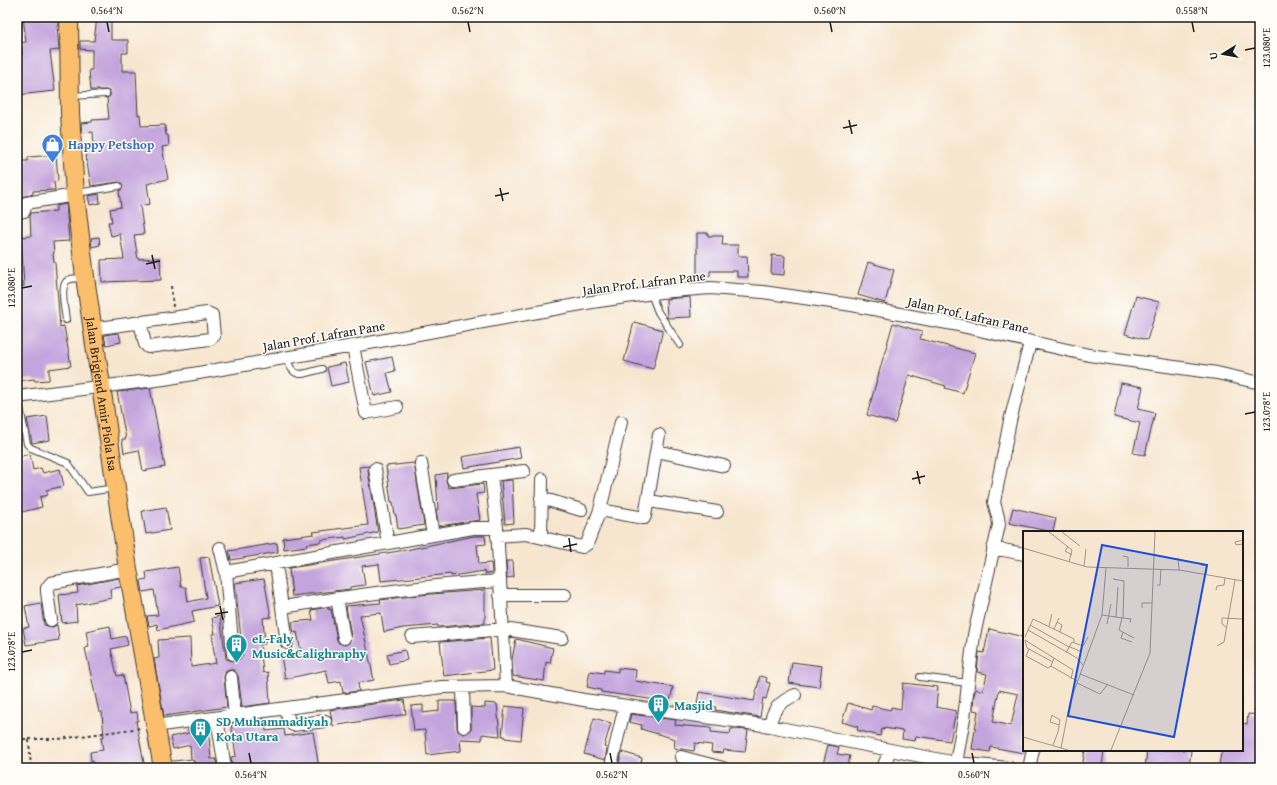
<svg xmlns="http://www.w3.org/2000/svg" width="1277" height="785" viewBox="0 0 1277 785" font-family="'Gentium Book Plus',serif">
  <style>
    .building { fill: #c4a4dd; fill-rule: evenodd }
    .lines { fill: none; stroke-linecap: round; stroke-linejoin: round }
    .lane-casing { stroke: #3d3a37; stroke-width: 8 }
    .street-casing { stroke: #3d3a37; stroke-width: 14 }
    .primary-casing { stroke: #3d3a37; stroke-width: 20 }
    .path { stroke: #3d3a37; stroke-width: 2; stroke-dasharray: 3 3; stroke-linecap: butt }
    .lane { stroke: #fff; stroke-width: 6 }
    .street { stroke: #fff; stroke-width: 12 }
    .primary { stroke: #fabe6d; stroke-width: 18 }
    .ticks { fill: none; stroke: #1c1c1c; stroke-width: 1.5 }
    .labels { text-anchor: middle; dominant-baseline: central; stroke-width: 3; stroke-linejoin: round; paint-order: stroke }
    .shop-label { font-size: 13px; font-weight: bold; fill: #366cbe; stroke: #fdfcf7; text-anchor: start }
    .street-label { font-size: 13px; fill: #1c1c1c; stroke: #fdfcf7 }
    .culture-label { font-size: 13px; font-weight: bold; fill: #0d838f; stroke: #fdfcf7; text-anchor: start }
    .inset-road { fill: none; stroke: #9f9587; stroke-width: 1 }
    .view { fill: #1d4ed8; fill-opacity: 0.15; stroke: #1d4ed8; stroke-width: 2 }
    .inset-edge { fill: none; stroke: #1c1c1c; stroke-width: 2 }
    .neatline { fill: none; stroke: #1c1c1c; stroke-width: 1.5 }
    .ticks-label { font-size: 10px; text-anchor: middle; fill: #1c1c1c }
  </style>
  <rect width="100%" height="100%" fill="#fdfcf7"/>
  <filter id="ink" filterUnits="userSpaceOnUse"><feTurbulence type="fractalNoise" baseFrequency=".025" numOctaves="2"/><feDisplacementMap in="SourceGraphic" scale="8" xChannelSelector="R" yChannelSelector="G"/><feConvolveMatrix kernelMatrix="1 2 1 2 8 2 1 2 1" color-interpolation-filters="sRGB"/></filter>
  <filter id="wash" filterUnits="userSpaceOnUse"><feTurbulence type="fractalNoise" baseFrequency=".012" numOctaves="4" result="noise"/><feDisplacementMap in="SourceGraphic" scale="16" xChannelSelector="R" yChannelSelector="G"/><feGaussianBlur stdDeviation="0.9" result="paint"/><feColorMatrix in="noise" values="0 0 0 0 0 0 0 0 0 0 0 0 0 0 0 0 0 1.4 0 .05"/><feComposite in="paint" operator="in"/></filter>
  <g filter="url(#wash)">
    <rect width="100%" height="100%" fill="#f7e6cf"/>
    <g id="blocks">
      <path class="building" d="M23 17H59V26H57L59 50 50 51 55 91 17 95V56L22 55 20 43 26 42Z
        M97 17H111V40H128V53H122V71H136L138 115 140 114 141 126 165 125 166 135H168L169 146 162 147 168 179 147 184 150 204 140 206 144 234 134 235 138 259 160 258 161 280 102 282 101 260 124 259 120 234 111 236 108 222H112L110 209 121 207 119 191 122 189 123 186 119 182 91 186 85 151 94 149 93 132 82 133 81 123 92 122V120L109 119 107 98 110 96V92L106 90H91L89 70H92V50L80 49V41H94Z
        M56 155 58 181 54 182 55 190 33 191V194L21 197 17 204 18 161H28V157Z
        M99 194 100 203 90 205 88 196Z
        M66 204 69 241 53 242 54 253 53 254 54 262H55L60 327 64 326 71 366 49 369V380L35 381 34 379 18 381 17 286H24L21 237 31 236 30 216 31 213 56 211V206Z
        M697 233H708V236H723L722 245H738V256H747L748 277H737V271H710V276H697Z
        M99 237 100 245 92 247 91 238Z
        M772 255 785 256 784 275 771 274Z
        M868 262 894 270 885 303 858 295Z
        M1136 296 1159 302 1147 340 1125 334Z
        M690 297 691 317 667 318 666 299Z
        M634 322 663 330 653 369 624 361Z
        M893 323 922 332 920 339 975 353 963 393 945 388 946 386 909 375 895 423 867 415Z
        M119 333 121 342 106 345 104 335Z
        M392 357 395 371 387 373 392 392 374 396 366 362Z
        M345 363 349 382 331 386 327 367Z
        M1121 383 1143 387 1138 409 1155 413 1145 455 1133 453 1140 423 1114 417Z
        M150 388 165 467 143 471 139 450 124 453 122 439H126L117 392Z
        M47 416 50 440 32 443 27 419Z
        M519 447 521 458 464 468 462 457Z
        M30 454 33 470 41 468 43 473 60 469 64 486 46 490 48 495 40 497 42 507 18 513 17 457Z
        M414 463 424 525 398 529 396 515H395L393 502H391L386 466Z
        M369 466 368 470 378 532 345 539V537L321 540V542L306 544 307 546 284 549 283 538 314 534 313 532 368 525 359 467Z
        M447 473 446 481 449 488 483 484 484 493 476 494 480 520 439 526 436 510 438 509 436 475Z
        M512 480 514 523 505 524 501 481Z
        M166 507 170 530 146 534 142 511Z
        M1013 508 1056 518 1053 532 1009 523Z
        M474 536H485L486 544 477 545 479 564 491 563 492 573 485 574 484 571 451 576V574L381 581 379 564 362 566 365 585 350 587V589L292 596 289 568 406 550Z
        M277 543 278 552 231 560 229 551Z
        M209 557 218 606 192 611 194 622 158 630 157 624 149 626 147 616 158 615 154 590 143 592 141 580 147 579 146 572 178 567 181 587H186L188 602 206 598 200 558Z
        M506 561H513L514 577 507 578Z
        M119 578 121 587 110 589 111 598 76 605 77 621 62 623 59 595 78 593 77 586Z
        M264 579 271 617 263 618 265 644H260L263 673 268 672 270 703 242 707 238 676 234 670H230L226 671 224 677 227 707 164 716 154 659 159 658 158 640 190 638 191 667 216 663 213 646H214L212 634H215L212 618 220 616 226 659 233 661 237 660 243 657 235 583Z
        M485 590V623L438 627V625L403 628 384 632 381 613 360 615 374 680 358 683 359 691 343 693 341 681 329 683 326 670 285 679 281 656 301 652 297 632 294 633 292 622 313 620 311 610 329 607V610L331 609 337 640 339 643 345 645 349 643 351 637 346 606 381 603 380 600 419 595Z
        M41 603 44 625 52 627 57 625 59 640 26 645 23 628 29 627 25 606Z
        M110 626 112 639 126 636 128 645 111 649 117 676 123 675 130 713 137 712 138 721H136L145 768H94L93 760 91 761 90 752 103 750 101 737H104L102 712H99L85 648 89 647 86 631Z
        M989 629 1024 637V753L991 747 990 752 972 749 978 711 973 710 974 695 976 689 983 691 987 674 977 672 979 652 984 653ZM999 690 1018 694 1011 726 993 722Z
        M490 638 493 670 444 676 440 642Z
        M516 639 553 648 550 663 546 662 544 681 513 676 512 659Z
        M405 650 407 660 389 664 387 654Z
        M792 662 822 666 819 687 789 683Z
        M618 668 636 670 635 681 673 687 670 702 601 692V690L587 687 590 671 604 673V670L618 672Z
        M760 676 767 678 766 682 770 683 766 699 763 698 760 717 715 710 716 707 697 704 699 692 754 701Z
        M903 683 938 687 936 707 956 711 950 741 916 736 915 741 902 739 903 731 884 728V730L882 729 880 736 857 730 858 727 842 722 848 703 871 710 872 706 891 710V707L901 709Z
        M404 700 406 714 333 726 330 710Z
        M439 701H456L457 728 458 731 464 734 471 730V707L485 708V703L497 704 500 736 482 734V740L460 739 461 751 427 755 425 730 414 731 411 706 423 705V713L439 711Z
        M505 706 524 708 521 740 505 738V736H502Z
        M631 714 676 720 675 725 711 728V732L730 734 731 729H734L748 730 745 752 724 750 723 753 711 752 712 745 695 743 694 751 674 748 675 739 641 729 642 725 629 722Z
        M1248 714 1260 715 1259 768H1218L1222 750H1242V723L1247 724Z
        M594 718 611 723 604 747 607 748 605 760 584 754Z
        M265 719 266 731 284 729 285 736 313 732 319 768H247V766L232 768 231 757 236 756 231 723Z
        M208 726 211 759H216L217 768H196L195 762 191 759 190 745 173 749 170 737 189 733 188 729Z
        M828 745 839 747 837 754 850 756 847 768H822Z
        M1085 750H1104L1102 768H1082Z
        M1147 750H1191L1189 768H1145Z
        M622 752 642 758 640 768H615L619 763Z"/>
    </g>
  </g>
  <g filter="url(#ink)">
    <use href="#blocks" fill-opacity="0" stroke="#3d3a37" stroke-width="1"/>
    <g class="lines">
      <defs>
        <path id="lane" d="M71 96 106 94
          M77 193 119 186
          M651 294 658 312 680 345
          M66 320C65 311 59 285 68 280 72 278 79 278 83 278
          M286 357C294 381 301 374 322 369
          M18 397 27 444 31 448 68 463 88 492 115 488
          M920 677 968 683"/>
        <path id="street" d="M17 212 24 211 26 203 75 195
          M92 329 207 313 212 315 214 336 210 339 148 347 145 344 140 322
          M353 346 366 413 397 407
          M17 397 164 379 353 346 592 302 660 292 710 288 763 292 852 305 953 324 1089 355 1217 373 1260 383
          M657 451 724 466
          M421 463 433 535
          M375 469 388 543
          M453 480 491 475
          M541 498 581 510
          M649 501 717 512
          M600 510 644 518 645 516 659 435
          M497 528 491 475 524 471
          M497 536 526 534 582 547 587 544 600 510 621 422
          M541 537 542 479
          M220 548 226 572
          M993 548 1024 554
          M276 564 287 643
          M500 595H565
          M337 598 344 638
          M283 607C355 595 427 585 500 581
          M51 620 47 592V588L51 583 128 569
          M412 637 504 629 562 638
          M233 654 226 572 433 535 473 528H497L506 686
          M231 677 235 716
          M463 687 464 727
          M286 709 289 722 293 725 325 721
          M217 718 225 768
          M154 726 442 687 506 686 584 700 770 726 956 763 1009 768
          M770 726C772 709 780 702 795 695
          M681 757 723 768
          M612 761 625 706
          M956 763 964 718 974 635 999 525 998 517 994 502 1010 421 1030 343
          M170 768 189 766
          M883 768 890 750
          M1029 768 1033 750"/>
        <g id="primary">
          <path id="s1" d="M69 17 70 113 75 195 85 277 128 569 163 768"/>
        </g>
      </defs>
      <use href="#lane" class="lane-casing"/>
      <use href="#street" class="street-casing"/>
      <use href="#primary" class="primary-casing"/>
      <path class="path" d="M171 286 173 307
        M17 739H59L141 728
        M29 740 31 768"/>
      <use href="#lane" class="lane"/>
      <use href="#street" class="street"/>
      <use href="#primary" class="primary"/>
    </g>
  </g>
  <path class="ticks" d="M107 22 109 32M468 22 470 32M830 22 832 32M1192 22 1194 32M1245 50 1255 48M849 120 852 134M843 128 857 125M500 188 503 201M495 196 509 193M152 255 155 269M146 264 160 261M22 288 32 286M1245 414 1255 412M917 471 920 484M912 479 925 476M569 538 571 552M563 547 577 544M220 606 223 620M215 614 228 612M22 652 32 650M249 753 251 763M610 753 612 763M972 753 974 763"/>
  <defs>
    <symbol id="shop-pin" viewBox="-11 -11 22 30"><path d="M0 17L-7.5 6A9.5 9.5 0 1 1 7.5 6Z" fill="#3f7fe0" stroke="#fdfcf7"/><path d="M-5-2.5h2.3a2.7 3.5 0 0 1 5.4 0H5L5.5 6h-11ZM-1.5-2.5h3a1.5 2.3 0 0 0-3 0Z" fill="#fff"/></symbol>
    <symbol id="building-pin" viewBox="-11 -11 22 30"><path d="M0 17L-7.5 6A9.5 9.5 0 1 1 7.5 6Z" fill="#0f9aa8" stroke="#fdfcf7"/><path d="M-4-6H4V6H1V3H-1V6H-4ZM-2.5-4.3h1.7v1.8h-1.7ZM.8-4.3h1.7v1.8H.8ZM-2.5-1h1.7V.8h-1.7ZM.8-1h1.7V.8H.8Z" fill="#fff"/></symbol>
  </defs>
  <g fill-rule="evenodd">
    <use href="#shop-pin" x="40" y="132" width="25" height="34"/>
    <use href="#building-pin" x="224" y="632" width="25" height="34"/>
    <use href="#building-pin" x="646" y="692" width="25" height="34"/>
    <use href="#building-pin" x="188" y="716" width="25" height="34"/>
  </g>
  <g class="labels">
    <g class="shop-label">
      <text x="68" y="144">Happy Petshop</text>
    </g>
    <g class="street-label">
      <text transform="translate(644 283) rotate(-7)">Jalan Prof. Lafran Pane</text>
      <text transform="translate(968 315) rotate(13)">Jalan Prof. Lafran Pane</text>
      <text transform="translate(324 336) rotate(-10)">Jalan Prof. Lafran Pane</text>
      <text stroke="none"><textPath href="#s1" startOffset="379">Jalan Brigjend Amir Piola Isa</textPath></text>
    </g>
    <g class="culture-label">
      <text x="252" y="638">eL-Faly<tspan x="252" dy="15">Music&amp;Calighraphy</tspan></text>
      <text x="674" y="705">Masjid</text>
      <text x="216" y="721">SD Muhammadiyah<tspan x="216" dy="15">Kota Utara</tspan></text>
    </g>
  </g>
  <g transform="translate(1023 531)">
    <rect width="220" height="220" fill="#f7e6cf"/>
    <path class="inset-road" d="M26 1 49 19 46 31M39 1 57 15M220 9 212 11 213 14 220 13M45 16 42 20 49 24M0 17 64 36 156 39 220 50M100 25 105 26V36M155 27 156 39M178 34 184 35 183 43M61 35 63 18M134 54H137L138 38M193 59 194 55 201 54 202 47M119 77V72H129M79 84 100 87 101 50 90 48M93 86 95 56M99 87 96 99 111 107M100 87 108 88 107 92M84 93 88 73M7 94 46 116M26 95 29 83M204 97 199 93V87L220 88M31 98 36 87M5 99 54 127 60 134M37 101 51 108V111M100 101 98 107 109 111M2 106 10 88 37 101 39 94 34 91M2 109 50 139 48 148M2 109 4 117 30 131M194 115 201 111 212 49M47 116 59 121M6 118 3 125 25 137 28 135 31 127M43 122 49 111 60 115 65 106M28 135 54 150M57 143 111 164M54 152 77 163 85 153M0 206 45 219M30 214 35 201 37 189 29 184 27 191 36 194M38 217 47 171 79 84 83 37M88 219 127 122 132 1"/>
    <path class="view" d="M79 14 184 34 151 206 45 185Z"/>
    <rect width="220" height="220" class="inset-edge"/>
  </g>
  <rect width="1277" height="785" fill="none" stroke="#fdfcf7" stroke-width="44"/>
  <g transform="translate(1223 54) rotate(259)" stroke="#fdfcf7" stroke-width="3" paint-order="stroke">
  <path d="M0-3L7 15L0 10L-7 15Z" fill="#1c1c1c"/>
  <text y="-6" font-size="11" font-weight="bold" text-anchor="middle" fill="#1c1c1c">U</text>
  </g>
  <rect x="22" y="22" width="1233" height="741" class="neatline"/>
  <g class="ticks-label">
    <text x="107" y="14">0.564°N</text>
    <text x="468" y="14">0.562°N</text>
    <text x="830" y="14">0.560°N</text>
    <text x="1192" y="14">0.558°N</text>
    <text transform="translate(1266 48) rotate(-90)" y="4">123.080°E</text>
    <text transform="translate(11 288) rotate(-90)" y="4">123.080°E</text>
    <text transform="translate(1266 412) rotate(-90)" y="4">123.078°E</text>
    <text transform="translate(11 652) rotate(-90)" y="4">123.078°E</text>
    <text x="251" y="778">0.564°N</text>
    <text x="612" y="778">0.562°N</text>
    <text x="974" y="778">0.560°N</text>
  </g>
</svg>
